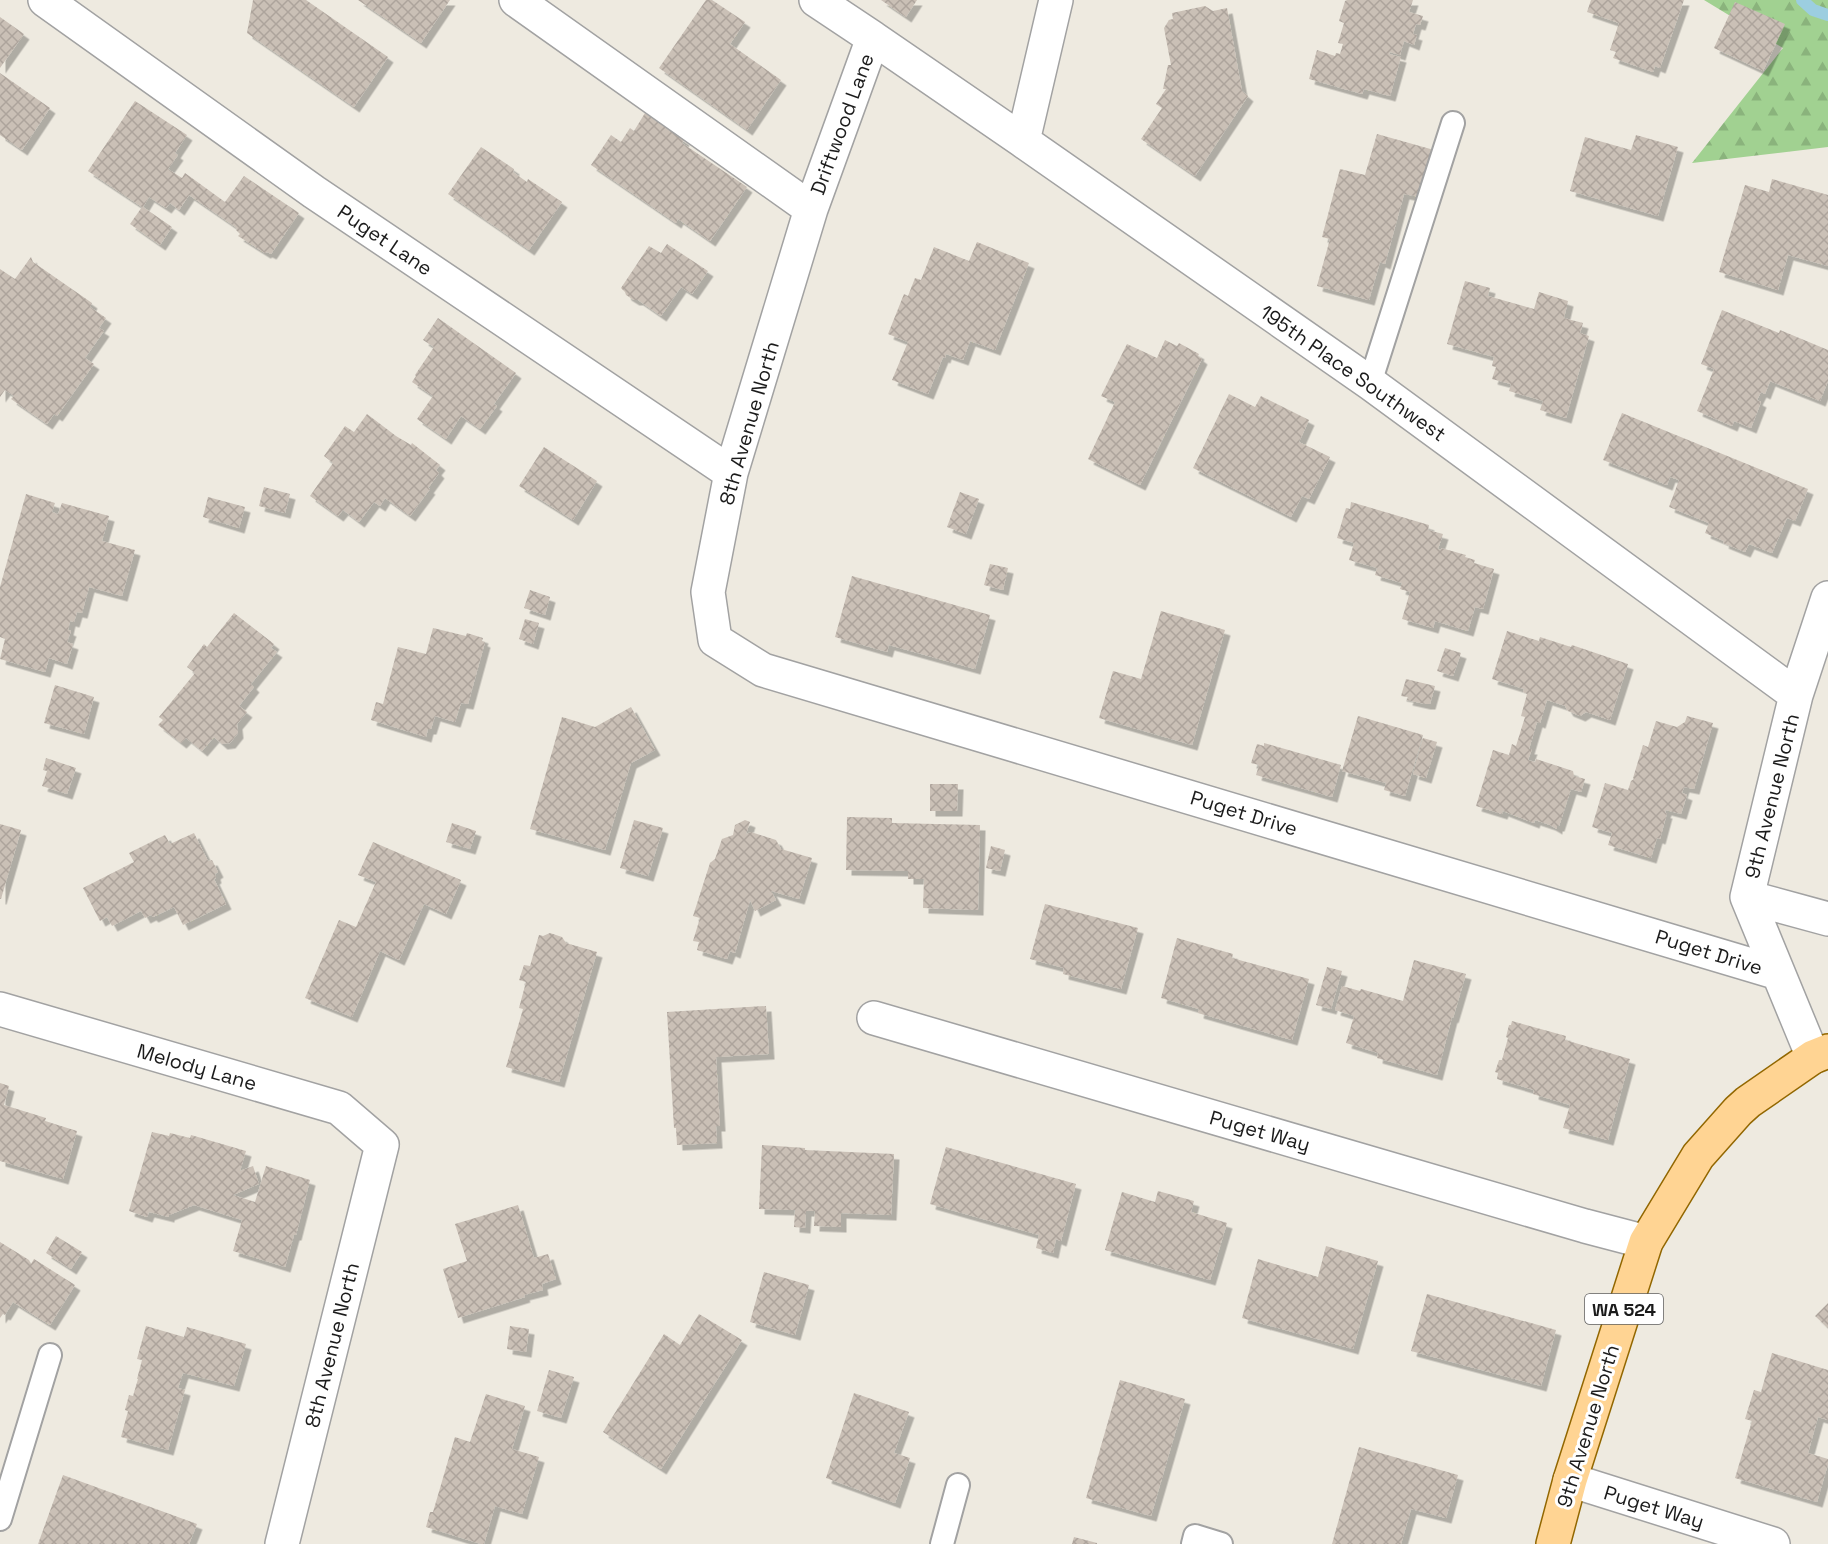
<svg xmlns="http://www.w3.org/2000/svg" width="1828" height="1544" viewBox="0 0 1828 1544" font-family="'Space Grotesk',sans-serif">
  <style>
    .forest { fill: url(#forest-firs) }
    .lines { fill: none; stroke-linecap: round; stroke-linejoin: round }
    .stream { stroke: #9ccee0; stroke-width: 12 }
    .building { fill: url(#building-cross-hatch); filter: url(#shadow) }
    .lane-casing { stroke: #a2a2a2; stroke-width: 26 }
    .street-casing { stroke: #a2a2a2; stroke-width: 36 }
    .primary-casing { stroke: #926700; stroke-width: 36 }
    .lane { stroke: #fff; stroke-width: 22 }
    .street { stroke: #fff; stroke-width: 33 }
    .primary { stroke: #ffd493; stroke-width: 33 }
    .labels { text-anchor: middle; dominant-baseline: central; stroke-width: 6; stroke-linejoin: round; paint-order: stroke }
    .shield { fill: #fff; stroke: #5f5f5f; stroke-width: 1.5 }
    .shield-label { font-size: 18px; font-weight: bold; fill: #1b1b1b }
    .street-label { font-size: 20px; fill: #1b1b1b; stroke: #fff }
  </style>
  <defs>
    <pattern id="forest-firs" width="22" height="20" patternUnits="userSpaceOnUse" patternTransform="scale(1.5)"><rect width="22" height="20" fill="#a1d191"/><path d="M5 1l3.5 6h-7zM16 11l3.5 6h-7z" fill="#8ab37c"/></pattern>
    <pattern id="building-cross-hatch" width="8" height="8" patternUnits="userSpaceOnUse" patternTransform="scale(1.5)"><rect width="8" height="8" fill="#cac0b6"/><path d="M0 0l8 8M0 8l8-8" fill="none" stroke="#ada49c"/></pattern>
    <filter id="shadow"><feDropShadow dx="5.5" dy="5.5" stdDeviation="0" flood-color="#0004"/></filter>
  </defs>
  <rect width="100%" height="100%" fill="#eeeae0"/>
  <path class="forest" d="M1704 0H1828V147L1692 163 1783 48Z"/>
  <g class="lines">
    <path class="stream" d="M1802 0 1813 10 1828 15"/>
  </g>
  <path class="building" d="M253 0H306L388 57 354 107 247 33Z
    M358 0H450L421 43Z
    M706 0H712L745 22 730 44 781 80 747 130 659 68Z
    M881 0H917L906 17Z
    M1347 0H1413L1409 12 1423 16 1420 25 1416 24 1413 34 1417 35 1414 45 1404 41 1400 55 1390 52 1389 54 1401 57 1390 96 1364 89 1362 94 1309 79 1317 50 1335 56 1336 53 1340 54 1343 44 1338 43 1344 23 1339 21 1345 1Z
    M1591 0H1684L1660 68 1655 66 1653 72 1613 58 1616 52 1610 50 1619 23 1587 12Z
    M1735 2 1785 24 1763 71 1714 48Z
    M1205 6 1213 11 1227 8 1242 91 1248 96 1195 176 1141 139 1162 108 1156 104 1166 89H1163L1168 65H1171L1164 28 1169 20 1173 19 1172 13Z
    M0 17 24 34 0 68Z
    M0 73 50 108 22 150 0 135Z
    M135 101 187 135 175 153 178 155 168 169 182 178 185 173 225 202 244 176 299 213 271 254 267 252 265 253 238 236 240 234 236 230 237 228 189 195 179 210 170 203 166 208 149 197 143 207 172 227 160 245 130 224 142 207 88 171Z
    M645 113 684 140 682 143 747 187 710 241 678 219 676 223 591 165 611 135 621 142 630 128 634 131Z
    M1377 134 1434 150 1420 197 1404 194 1385 264 1380 262 1369 300 1317 286 1330 239 1322 237 1340 169 1365 175Z
    M1636 135 1678 147 1658 216 1570 191 1585 137 1631 150Z
    M481 147 514 169 513 172 527 182 528 179 562 202 529 250 448 194Z
    M1772 179 1828 195V266L1788 255 1778 290 1719 272 1745 185 1769 192Z
    M977 242 1029 263 995 350 970 341 963 360 946 354 945 358 943 357 928 394 892 380 908 342 888 334 904 294 908 296 915 278 921 280 934 247 969 261Z
    M667 244 708 271 692 294 681 287 661 316 638 300H634L626 295 625 292 621 288 649 246 661 253Z
    M31 257 33 262 92 303 90 307 106 318 99 328 104 331 85 358 94 364 57 416 54 414 47 424 11 399 14 396 5 390 0 397V269L15 279Z
    M1465 281 1490 288 1488 296 1534 309 1539 292 1568 301 1564 318 1583 323 1580 333 1589 336 1566 418 1540 410 1543 401 1509 391 1511 384 1492 379 1496 367 1492 366 1494 357 1447 344Z
    M1722 310 1779 333 1780 330 1828 350V381L1820 401 1770 381 1765 394 1761 392 1757 400 1761 402 1751 428 1734 421 1732 426 1697 411 1714 369 1701 364Z
    M438 318 516 373 494 404 497 406 480 429 461 416 446 439 417 419 433 396 412 382 416 376 415 375 434 347 423 340Z
    M1165 340 1177 346 1179 343 1199 354 1198 356 1202 359 1140 485 1088 459 1115 402 1101 396 1127 344 1157 358Z
    M1229 394 1255 407 1261 396 1309 420 1299 442 1330 457 1309 499 1302 496 1291 517 1193 468Z
    M1622 413 1808 489 1795 521 1787 518 1772 553 1749 544 1745 552 1723 543 1724 541 1705 533 1709 523 1669 507 1679 480 1670 477 1667 485 1603 460Z
    M367 414 396 436 411 445 412 443 440 465 436 470 439 473 428 488 430 489 410 516 385 498 380 506 374 502 359 522 343 510 338 516 310 496 333 463 324 456 345 426 354 432Z
    M544 447 597 481 573 520 519 486Z
    M264 487 290 494 285 513 259 506Z
    M960 492 979 499 966 534 947 527Z
    M26 494 55 503 52 512 58 514 62 503 109 516 102 541 135 550 122 596 89 587 82 613 77 612 74 622 70 621 68 630 71 631 67 642 73 644 67 664 49 658 45 672 0 659 5 639 0 637V587Z
    M208 497 245 507 239 528 203 517Z
    M1351 502 1429 525 1428 530 1443 534 1438 549 1441 550V548L1466 555 1465 557 1475 560 1474 563 1494 569 1483 609 1475 607 1468 631 1435 621 1433 628 1402 619 1410 592 1400 589 1402 583 1375 575 1377 568 1349 560 1354 543 1337 538 1346 508 1350 509Z
    M990 564 1008 568 1003 590 984 585Z
    M852 576 990 615 975 669 889 645 887 652 835 637Z
    M530 590 550 597 545 615 524 608Z
    M1161 611 1225 630 1192 745 1099 718 1113 671 1141 679Z
    M234 613 274 644 271 648 277 652 251 684 254 687 239 706 247 712 237 724 238 733 230 743 222 744 214 737 202 751 186 738 181 743 158 725 163 720 159 717 195 673 187 667 204 644 207 647Z
    M525 619 539 623 533 644 519 639Z
    M433 628 466 636 467 633 483 638 482 641 485 642 468 704 461 703 455 722 435 716 431 729H428L426 737 371 720 376 702 383 704 398 647 426 654Z
    M1507 631 1539 641 1540 637 1571 647 1572 645 1628 664 1610 720 1586 712 1580 716 1568 711 1565 706 1547 700 1540 723 1537 722 1529 749H1532L1528 760 1535 762 1536 759 1573 771 1574 776 1585 779 1581 792 1571 789 1559 826H1557V829L1550 825 1535 820 1534 823 1503 811 1502 814 1476 806 1493 750 1509 755 1512 744 1516 746 1525 717 1521 716 1527 694 1523 692 1524 689 1492 679Z
    M1445 648 1461 653 1453 676 1437 671Z
    M1406 679 1435 686 1430 704H1425L1407 700 1408 697 1401 696Z
    M55 685 94 697 84 734 44 723Z
    M631 707 655 750 631 763 605 850 530 829 562 717 595 727Z
    M1358 716 1423 735 1405 796 1384 790 1386 783 1342 771Z
    M1687 716 1713 723 1694 789 1684 787 1682 793 1687 795 1681 814 1666 810 1665 813H1667L1660 839 1657 838 1651 858 1608 845 1612 833 1592 827 1605 783 1628 790 1631 781 1634 779 1633 778 1643 745 1648 747 1656 721 1677 727 1685 722Z
    M1423 738 1437 742 1426 778 1413 774Z
    M1264 743 1341 765 1332 797 1256 775 1259 765 1251 763 1257 744 1264 746Z
    M46 758 76 768 67 794 42 786 47 771 43 770Z
    M930 784H958L957 811H930Z
    M847 817 892 818V823L980 825 978 910 923 908 924 879H908V871L846 870Z
    M634 820 663 828 648 876 620 868Z
    M745 820 750 822 746 834 751 832 776 840 781 849 812 858 799 899 771 891 776 900 755 911 750 900 735 953 730 951 727 959 697 950 699 942 693 941 700 918 693 916 710 863 715 859 722 839 733 835 735 825Z
    M452 823 476 831 470 849 446 842Z
    M0 824 21 830 1 899H0Z
    M194 833 208 861 212 860 218 872 215 874 216 878 214 879 226 904 183 925 174 907 153 917 151 915 145 918 141 911 112 926 107 917 100 921 83 888 134 862 129 853 165 835 170 844Z
    M373 842 461 880 446 914 424 904 399 960 380 951 352 1017 305 998 339 920 356 927 376 882 358 875Z
    M991 846 1005 850 1000 871 986 868Z
    M1045 904 1138 928 1121 989 1063 974 1064 968 1030 959Z
    M550 933 562 937 566 943 597 952 559 1082 506 1067 523 1009 519 1008 526 982 519 980 524 965 530 966 539 935 543 936Z
    M1177 938 1233 954 1232 958 1309 979 1292 1040 1198 1013 1199 1009 1161 998Z
    M1414 960 1466 974 1453 1018 1452 1017 1437 1075 1377 1058 1378 1053 1346 1043 1354 1016 1335 1010 1342 986 1360 991 1361 989 1403 1001Z
    M1327 967 1342 971 1331 1009 1316 1005Z
    M766 1006 769 1054 716 1057 720 1126H716L717 1143 677 1145 676 1128H674L667 1012Z
    M1512 1021 1566 1036 1565 1040 1630 1059 1608 1140 1563 1128 1570 1105 1533 1094 1534 1090 1497 1079 1498 1073 1495 1072 1499 1060H1502L1508 1038 1506 1037 1509 1025H1511Z
    M0 1083 9 1086 4 1105 46 1118 45 1121 77 1131 63 1179 0 1161Z
    M152 1132 169 1136 170 1133 190 1138 191 1135 246 1151 240 1171 253 1166 259 1184 233 1195 255 1202 266 1166 310 1180 296 1235H294L285 1267 233 1251 242 1220 194 1205 169 1215V1217L149 1212 147 1217 129 1211Z
    M762 1145 805 1148V1150L894 1154 891 1215 841 1213V1227L814 1226 815 1211H806L805 1228 794 1227 795 1210 759 1209Z
    M946 1147 1076 1184 1061 1241 1056 1239 1053 1253 1036 1248 1039 1235 930 1204Z
    M1158 1191 1194 1201 1191 1212 1227 1223 1210 1280 1105 1250 1122 1192 1155 1202Z
    M518 1205 534 1258 548 1254 556 1279 542 1284 543 1290 524 1295 525 1297 458 1318 443 1269 467 1261 455 1224Z
    M56 1236 82 1252 71 1269 46 1253Z
    M0 1242 29 1260 31 1264 34 1259 75 1285 50 1325 13 1302 5 1315 3 1314 0 1318Z
    M1326 1246 1378 1261 1353 1349 1242 1318 1258 1259 1318 1277Z
    M764 1272 809 1285 795 1335 750 1322Z
    M1427 1294 1556 1330 1541 1386 1411 1351Z
    M1828 1303V1328L1815 1316Z
    M699 1314 742 1340 661 1469 603 1432 664 1334 680 1345Z
    M146 1326 184 1337 187 1327 246 1344 234 1386 183 1373 178 1388 185 1390 168 1450 121 1437 128 1411 125 1410 129 1395 133 1396 138 1379H137L142 1360 137 1359Z
    M510 1326 529 1329 526 1352 507 1349Z
    M1772 1353 1828 1370V1420L1818 1417 1808 1453 1828 1459V1464L1817 1502 1735 1478 1752 1421 1745 1419 1754 1390 1761 1392Z
    M549 1370 574 1377 561 1418 537 1411Z
    M1120 1380 1185 1399 1151 1516 1086 1498Z
    M854 1393 909 1412 894 1453 910 1458 895 1503 826 1478Z
    M486 1394 525 1406 512 1449 539 1457 522 1514 495 1506 484 1544H481L426 1527 430 1512H433L455 1437 470 1442Z
    M1359 1447 1458 1475 1446 1518 1411 1509 1401 1544H1332Z
    M63 1475 197 1524 189 1544H38Z
    M1074 1537 1097 1543V1544H1072Z"/>
  <g class="lines">
    <defs>
      <path id="lane" d="M1370 383 1453 123
        M0 1519 50 1355
        M942 1544 958 1485
        M1193 1544 1195 1536 1221 1544"/>
      <path id="street" d="M45 0 314 192 731 473
        M516 0 811 209
        M816 0 873 38
        M1056 0 1023 141 1370 383 1796 695
        M1023 141 873 38 811 209 731 473 708 592 715 640 763 670 1778 973
        M1747 897 1828 919
        M0 1009 339 1108 382 1145 282 1544
        M874 1018 1585 1226 1646 1242
        M1813 1057 1747 897 1796 695 1828 598
        M1570 1480 1773 1544"/>
      <path id="primary" d="M1553 1544 1570 1480 1646 1242 1698 1156 1738 1111 1748 1102 1813 1057 1828 1051"/>
    </defs>
    <use href="#lane" class="lane-casing"/>
    <use href="#street" class="street-casing"/>
    <use href="#primary" class="primary-casing"/>
    <use href="#lane" class="lane"/>
    <use href="#street" class="street"/>
    <use href="#primary" class="primary"/>
  </g>
  <g class="labels">
    <rect class="shield" x="1585" y="1294" width="78" height="30" rx="4.5"/>
    <g class="shield-label">
      <text x="1624" y="1309">WA 524</text>
    </g>
    <g class="street-label">
      <text transform="translate(842 124) rotate(-70)">Driftwood Lane</text>
      <text transform="translate(385 240) rotate(34)">Puget Lane</text>
      <text transform="translate(1353 373) rotate(35)">195th Place Southwest</text>
      <text transform="translate(749 423) rotate(-74)">8th Avenue North</text>
      <text transform="translate(1772 796) rotate(-76)">9th Avenue North</text>
      <text transform="translate(1244 813) rotate(17)">Puget Drive</text>
      <text transform="translate(1709 952) rotate(17)">Puget Drive</text>
      <text transform="translate(197 1067) rotate(16)">Melody Lane</text>
      <text transform="translate(1260 1131) rotate(16)">Puget Way</text>
      <text transform="translate(332 1345) rotate(-76)">8th Avenue North</text>
      <text transform="translate(1588 1426) rotate(-73)">9th Avenue North</text>
      <text transform="translate(1654 1507) rotate(17)">Puget Way</text>
    </g>
  </g>
</svg>
